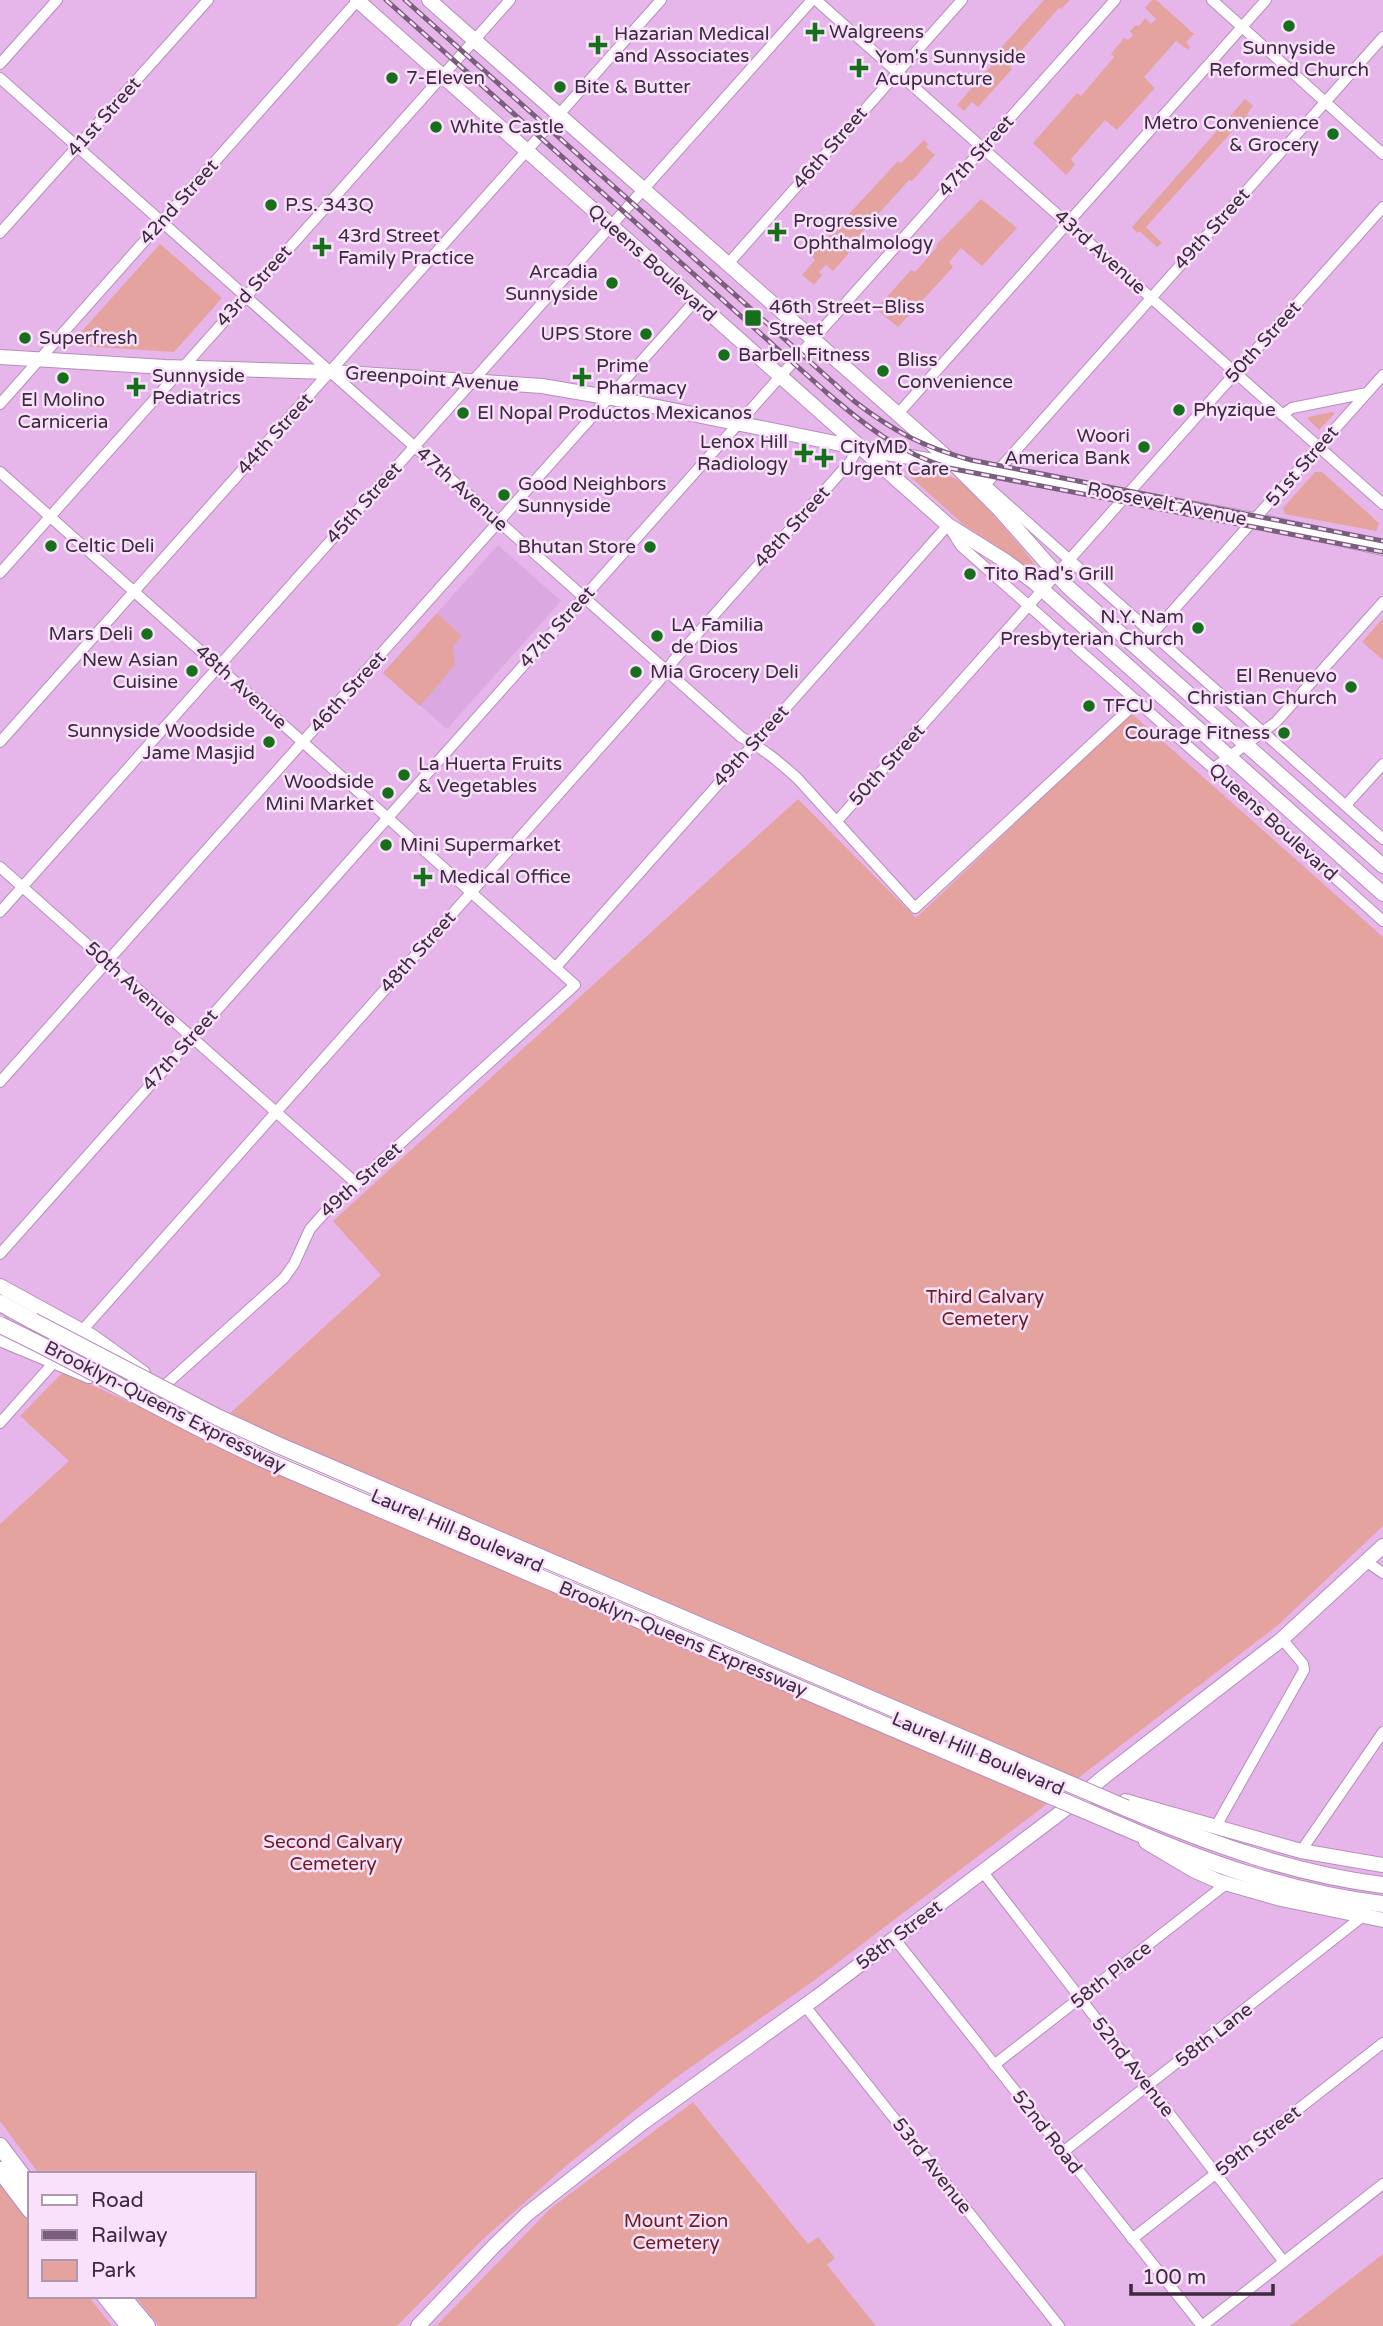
<svg xmlns="http://www.w3.org/2000/svg" width="1383" height="2326" viewBox="0 0 1383 2326" font-family="'Varela Round',sans-serif">
  <style>
    .built { fill: #dca8e1 }
    .green { fill: #e5a39f }
    .lines { fill: none; stroke-linecap: round; stroke-linejoin: round }
    .minor-casing { stroke: #b98cbe; stroke-width: 12 }
    .major-casing { stroke: #b98cbe; stroke-width: 16 }
    .highway-casing { stroke: #b98cbe; stroke-width: 18 }
    .minor { stroke: #fff; stroke-width: 10 }
    .major { stroke: #fff; stroke-width: 14 }
    .highway { stroke: #fff; stroke-width: 16 }
    .rail-casing { stroke: #7b5e7e; stroke-width: 5 }
    .rail { stroke: #f9e1fb; stroke-width: 2.5; stroke-dasharray: 8; stroke-linecap: butt }
    .highway-bridge-casing { stroke: #b98cbe; stroke-width: 18; stroke-linecap: butt }
    .highway-bridge { stroke: #fff; stroke-width: 16 }
    .poi-dot { fill: #176f1b; stroke: #f9e1fb; stroke-width: 2.5 }
    .labels { text-anchor: middle; dominant-baseline: central; stroke-width: 5; stroke-linejoin: round; paint-order: stroke }
    .poi-label { font-size: 19px; fill: #3c2a3e; stroke: #f9e1fb; text-anchor: start }
    .street-label { font-size: 19px; fill: #3c2a3e; stroke: #f9e1fb }
    .park-label { font-size: 19px; fill: #6e1b1e; stroke: #f9e1fb }
  </style>
  <rect width="100%" height="100%" fill="#e6b6ea"/>
  <path class="built" d="M498 545 561 601 447 729 383 673Z"/>
  <path class="green" d="M1044 0H1070L1061 9 1059 8 1021 51 1022 53 1010 67 1012 69 978 107 972 102 964 111 957 105 1001 54 998 51Z
    M1152 0H1156L1194 34 1186 42 1190 47 1188 50 1176 41 1144 77 1155 88 1117 130 1105 120 1071 159 1075 165 1066 175 1033 143 1077 93 1081 96 1114 57 1111 54 1124 38 1128 40 1133 35 1130 31 1136 25 1139 26 1145 18 1151 24 1156 19 1145 8Z
    M1245 99 1253 106 1247 114 1251 119 1243 129 1237 126 1146 227 1162 243 1157 247 1139 231 1137 233 1132 227Z
    M924 140 928 144 926 147 935 155 912 181 909 180 847 249 849 253 833 271 826 265 819 272 822 275 814 285 802 275 815 260 811 255 898 161 901 163Z
    M981 199 1017 228 982 266 961 248 949 262 953 267 898 327 876 309 911 270 915 272 937 247 936 245Z
    M160 244 222 298 174 352 81 346 74 340Z
    M1332 412 1335 413 1319 430 1309 420 1308 417Z
    M908 468C923 471 942 472 956 479 968 484 1037 563 1040 573H1036L964 525 905 472Z
    M1315 472H1322L1379 523 1376 531 1285 514 1283 508Z
    M437 613 462 636 453 646 455 665 420 706 383 673Z
    M1383 618V660L1362 642Z
    M1131 713 1383 937V1526L1277 1626 1077 1779 228 1415 381 1275 333 1221 798 799 916 918Z
    M63 1372 184 1427 1051 1801 812 1982 674 2079 567 2165 481 2241 397 2326H159L135 2296H254V2174H39L0 2121V1524L69 1461 20 1416Z
    M693 2102 808 2244 818 2237 835 2258 827 2265 876 2326H436L551 2208Z
    M0 2181 30 2221V2296H88L112 2326H0Z
    M1383 2254V2326H1289L1294 2323Z"/>
  <g class="lines">
    <defs>
      <path id="minor" d="M816 0 1383 504
        M1212 0 1383 154
        M0 64 57 0
        M0 78 741 737C763 748 779 762 797 778L915 908 1138 701
        M0 233 208 0
        M727 265 962 0
        M0 404 358 0
        M897 415 1266 0
        M1282 415 1292 408 1367 393
        M0 472 575 985 326 1211 310 1229 294 1264 284 1278 163 1387
        M980 480 1383 839
        M986 484 1383 37
        M0 573 510 0
        M1153 633 1383 375
        M0 742 661 0
        M1214 768 1276 722 1383 602
        M1346 805 1383 764
        M837 821 1383 207
        M0 867 357 1184
        M0 912 812 0
        M556 967 948 525 961 546 1241 793 1383 921
        M0 1082 695 301
        M0 1254 1115 0
        M0 1423 659 681 674 660 850 462 859 447
        M1367 1562 1383 1573
        M1215 1828 1304 1670 1303 1664 1282 1639
        M1301 1851 1383 1732
        M982 1871 1284 2262
        M894 1938 1202 2326 1383 2184
        M805 2006 1059 2326
        M994 2065 1226 1884
        M1063 2152 1363 1916
        M1132 2239 1383 2043"/>
      <path id="major" d="M357 0 948 525 1007 562 1035 583 1383 894
        M429 0 951 461 1000 510 1068 587 1383 866
        M0 357 165 367 330 372 542 386 618 399 880 452 934 461H951
        M950 461 996 472 1254 520 1383 548
        M0 1286 93 1337 143 1373
        M0 1339 89 1376
        M183 1413 1079 1797 1099 1796
        M1125 1801 1301 1851 1383 1865
        M1146 1842 1193 1870 1218 1881 1281 1899 1383 1920
        M418 2326 494 2246 527 2214 569 2181 641 2124 817 1997 1060 1813 1105 1776 1282 1639 1383 1546"/>
      <path id="highway" d="M0 1303 33 1321
        M1126 1808C1209 1843 1293 1874 1383 1885
        M1119 1825C1204 1862 1290 1893 1383 1904
        M0 2146 30 2186
        M0 2170 30 2210
        M105 2296 129 2326
        M122 2296 147 2326"/>
    </defs>
    <use href="#minor" class="minor-casing"/>
    <use href="#major" class="major-casing"/>
    <use href="#highway" class="highway-casing"/>
    <use href="#minor" class="minor"/>
    <use href="#major" class="major"/>
    <use href="#highway" class="highway"/>
    <defs>
      <path id="rail" d="M386 0 826 392C866 426 898 452 949 468L1383 552
        M405 0 854 401C893 431 923 447 971 460L1383 541"/>
    </defs>
    <use href="#rail" class="rail-casing"/>
    <use href="#rail" class="rail"/>
    <defs>
      <path id="highway-bridge" d="M33 1321 217 1417 278 1445 1126 1808
        M0 1325C89 1367 174 1419 263 1459L1119 1825"/>
    </defs>
    <use href="#highway-bridge" class="highway-bridge-casing"/>
    <use href="#highway-bridge" class="highway-bridge"/>
  </g>
  <g class="poi-dot">
    <circle cx="1289" cy="26" r="7"/>
    <path d="M811.5 21.5h7v7h7v7h-7v7h-7v-7h-7v-7h7z"/>
    <path d="M594.5 34.5h7v7h7v7h-7v7h-7v-7h-7v-7h7z"/>
    <path d="M855.5 57.5h7v7h7v7h-7v7h-7v-7h-7v-7h7z"/>
    <circle cx="392" cy="78" r="7"/>
    <circle cx="560" cy="87" r="7"/>
    <circle cx="436" cy="127" r="7"/>
    <circle cx="1333" cy="134" r="7"/>
    <circle cx="271" cy="205" r="7"/>
    <path d="M773.5 221.5h7v7h7v7h-7v7h-7v-7h-7v-7h7z"/>
    <path d="M318.5 236.5h7v7h7v7h-7v7h-7v-7h-7v-7h7z"/>
    <circle cx="612" cy="283" r="7"/>
    <rect x="744" y="309" width="18" height="18" rx="3.5"/>
    <circle cx="646" cy="334" r="7"/>
    <circle cx="25" cy="338" r="7"/>
    <circle cx="724" cy="355" r="7"/>
    <circle cx="883" cy="371" r="7"/>
    <path d="M578.5 366.5h7v7h7v7h-7v7h-7v-7h-7v-7h7z"/>
    <circle cx="63" cy="378" r="7"/>
    <path d="M132.5 376.5h7v7h7v7h-7v7h-7v-7h-7v-7h7z"/>
    <circle cx="1179" cy="410" r="7"/>
    <circle cx="463" cy="413" r="7"/>
    <circle cx="1144" cy="447" r="7"/>
    <path d="M800.5 442.5h7v7h7v7h-7v7h-7v-7h-7v-7h7z"/>
    <path d="M820.5 447.5h7v7h7v7h-7v7h-7v-7h-7v-7h7z"/>
    <circle cx="504" cy="495" r="7"/>
    <circle cx="51" cy="546" r="7"/>
    <circle cx="650" cy="547" r="7"/>
    <circle cx="970" cy="574" r="7"/>
    <circle cx="1198" cy="628" r="7"/>
    <circle cx="147" cy="634" r="7"/>
    <circle cx="657" cy="636" r="7"/>
    <circle cx="192" cy="671" r="7"/>
    <circle cx="636" cy="672" r="7"/>
    <circle cx="1351" cy="687" r="7"/>
    <circle cx="1089" cy="706" r="7"/>
    <circle cx="1284" cy="733" r="7"/>
    <circle cx="269" cy="742" r="7"/>
    <circle cx="404" cy="775" r="7"/>
    <circle cx="388" cy="793" r="7"/>
    <circle cx="386" cy="845" r="7"/>
    <path d="M419.5 866.5h7v7h7v7h-7v7h-7v-7h-7v-7h7z"/>
  </g>
  <g class="labels">
    <g class="poi-label">
      <text x="829" y="32">Walgreens</text>
      <text x="614" y="34">Hazarian Medical<tspan x="614" dy="22">and Associates</tspan></text>
      <text x="1289" y="48" text-anchor="middle">Sunnyside<tspan x="1289" dy="22">Reformed Church</tspan></text>
      <text x="875" y="57">Yom's Sunnyside<tspan x="875" dy="22">Acupuncture</tspan></text>
      <text x="406" y="78">7-Eleven</text>
      <text x="574" y="87">Bite &amp; Butter</text>
      <text x="1319" y="123" text-anchor="end">Metro Convenience<tspan x="1319" dy="22">&amp; Grocery</tspan></text>
      <text x="450" y="127">White Castle</text>
      <text x="285" y="205">P.S. 343Q</text>
      <text x="793" y="221">Progressive<tspan x="793" dy="22">Ophthalmology</tspan></text>
      <text x="338" y="236">43rd Street<tspan x="338" dy="22">Family Practice</tspan></text>
      <text x="598" y="272" text-anchor="end">Arcadia<tspan x="598" dy="22">Sunnyside</tspan></text>
      <text x="769" y="307">46th Street–Bliss<tspan x="769" dy="22">Street</tspan></text>
      <text x="632" y="334" text-anchor="end">UPS Store</text>
      <text x="39" y="338">Superfresh</text>
      <text x="738" y="355">Barbell Fitness</text>
      <text x="897" y="360">Bliss<tspan x="897" dy="22">Convenience</tspan></text>
      <text x="596" y="366">Prime<tspan x="596" dy="22">Pharmacy</tspan></text>
      <text x="152" y="376">Sunnyside<tspan x="152" dy="22">Pediatrics</tspan></text>
      <text x="63" y="400" text-anchor="middle">El Molino<tspan x="63" dy="22">Carniceria</tspan></text>
      <text x="1193" y="410">Phyzique</text>
      <text x="477" y="413">El Nopal Productos Mexicanos</text>
      <text x="1130" y="436" text-anchor="end">Woori<tspan x="1130" dy="22">America Bank</tspan></text>
      <text x="788" y="442" text-anchor="end">Lenox Hill<tspan x="788" dy="22">Radiology</tspan></text>
      <text x="840" y="447">CityMD<tspan x="840" dy="22">Urgent Care</tspan></text>
      <text x="518" y="484">Good Neighbors<tspan x="518" dy="22">Sunnyside</tspan></text>
      <text x="65" y="546">Celtic Deli</text>
      <text x="636" y="547" text-anchor="end">Bhutan Store</text>
      <text x="984" y="574">Tito Rad's Grill</text>
      <text x="1184" y="617" text-anchor="end">N.Y. Nam<tspan x="1184" dy="22">Presbyterian Church</tspan></text>
      <text x="671" y="625">LA Familia<tspan x="671" dy="22">de Dios</tspan></text>
      <text x="133" y="634" text-anchor="end">Mars Deli</text>
      <text x="178" y="660" text-anchor="end">New Asian<tspan x="178" dy="22">Cuisine</tspan></text>
      <text x="650" y="672">Mia Grocery Deli</text>
      <text x="1337" y="676" text-anchor="end">El Renuevo<tspan x="1337" dy="22">Christian Church</tspan></text>
      <text x="1103" y="706">TFCU</text>
      <text x="255" y="731" text-anchor="end">Sunnyside Woodside<tspan x="255" dy="22">Jame Masjid</tspan></text>
      <text x="1270" y="733" text-anchor="end">Courage Fitness</text>
      <text x="418" y="764">La Huerta Fruits<tspan x="418" dy="22">&amp; Vegetables</tspan></text>
      <text x="374" y="782" text-anchor="end">Woodside<tspan x="374" dy="22">Mini Market</tspan></text>
      <text x="400" y="845">Mini Supermarket</text>
      <text x="439" y="877">Medical Office</text>
    </g>
    <g class="street-label">
      <text transform="translate(104 117) rotate(-48)">41st Street</text>
      <text transform="translate(830 148) rotate(-49)">46th Street</text>
      <text transform="translate(976 156) rotate(-48)">47th Street</text>
      <text transform="translate(179 202) rotate(-48)">42nd Street</text>
      <text transform="translate(1212 229) rotate(-48)">49th Street</text>
      <text transform="translate(1100 252) rotate(42)">43rd Avenue</text>
      <text transform="translate(652 263) rotate(42)">Queens Boulevard</text>
      <text transform="translate(254 286) rotate(-48)">43rd Street</text>
      <text transform="translate(1263 342) rotate(-48)">50th Street</text>
      <text transform="translate(432 379) rotate(4)">Greenpoint Avenue</text>
      <text transform="translate(275 434) rotate(-48)">44th Street</text>
      <text transform="translate(1302 466) rotate(-49)">51st Street</text>
      <text transform="translate(462 489) rotate(42)">47th Avenue</text>
      <text transform="translate(364 503) rotate(-48)">45th Street</text>
      <text transform="translate(1167 504) rotate(11)">Roosevelt Avenue</text>
      <text transform="translate(792 527) rotate(-48)">48th Street</text>
      <text transform="translate(557 627) rotate(-48)">47th Street</text>
      <text transform="translate(241 687) rotate(42)">48th Avenue</text>
      <text transform="translate(348 692) rotate(-48)">46th Street</text>
      <text transform="translate(751 746) rotate(-48)">49th Street</text>
      <text transform="translate(887 765) rotate(-48)">50th Street</text>
      <text transform="translate(1273 822) rotate(42)">Queens Boulevard</text>
      <text transform="translate(418 952) rotate(-48)">48th Street</text>
      <text transform="translate(131 984) rotate(42)">50th Avenue</text>
      <text transform="translate(180 1050) rotate(-48)">47th Street</text>
      <text transform="translate(361 1180) rotate(-42)">49th Street</text>
      <text transform="translate(165 1407) rotate(27)">Brooklyn-Queens Expressway</text>
      <text transform="translate(457 1531) rotate(23)">Laurel Hill Boulevard</text>
      <text transform="translate(683 1639) rotate(23)">Brooklyn-Queens Expressway</text>
      <text transform="translate(978 1754) rotate(23)">Laurel Hill Boulevard</text>
      <text transform="translate(899 1935) rotate(-37)">58th Street</text>
      <text transform="translate(1111 1975) rotate(-38)">58th Place</text>
      <text transform="translate(1214 2035) rotate(-38)">58th Lane</text>
      <text transform="translate(1133 2067) rotate(52)">52nd Avenue</text>
      <text transform="translate(1047 2132) rotate(52)">52nd Road</text>
      <text transform="translate(1258 2141) rotate(-38)">59th Street</text>
      <text transform="translate(932 2166) rotate(52)">53rd Avenue</text>
    </g>
    <g class="park-label">
      <text x="985" y="1297">Third Calvary<tspan x="985" dy="22">Cemetery</tspan></text>
      <text x="333" y="1842">Second Calvary<tspan x="333" dy="22">Cemetery</tspan></text>
      <text x="676" y="2221">Mount Zion<tspan x="676" dy="22">Cemetery</tspan></text>
    </g>
  </g>
  <rect x="28" y="2172" width="228" height="126" fill="#f9e1fb" stroke="#ad98af" stroke-width="2"/>
  <rect x="42" y="2195" width="35" height="10" fill="#ffffff" stroke="#ad98af" stroke-width="2"/>
  <text x="91" y="2207" font-size="21" fill="#3c2a3e">Road</text>
  <rect x="42" y="2230" width="35" height="10" fill="#7b5e7e" stroke="#ad98af" stroke-width="2"/>
  <text x="91" y="2242" font-size="21" fill="#3c2a3e">Railway</text>
  <rect x="42" y="2260" width="35" height="21" fill="#e5a39f" stroke="#ad98af" stroke-width="2"/>
  <text x="91" y="2277" font-size="21" fill="#3c2a3e">Park</text>
  <path d="M1131 2284v10h142v-10" fill="none" stroke="#3c2a3e" stroke-width="3.5"/>
  <text x="1142" y="2284" font-size="21" fill="#3c2a3e" stroke="#f9e1fb" stroke-width="5" paint-order="stroke">100 m</text>
</svg>
